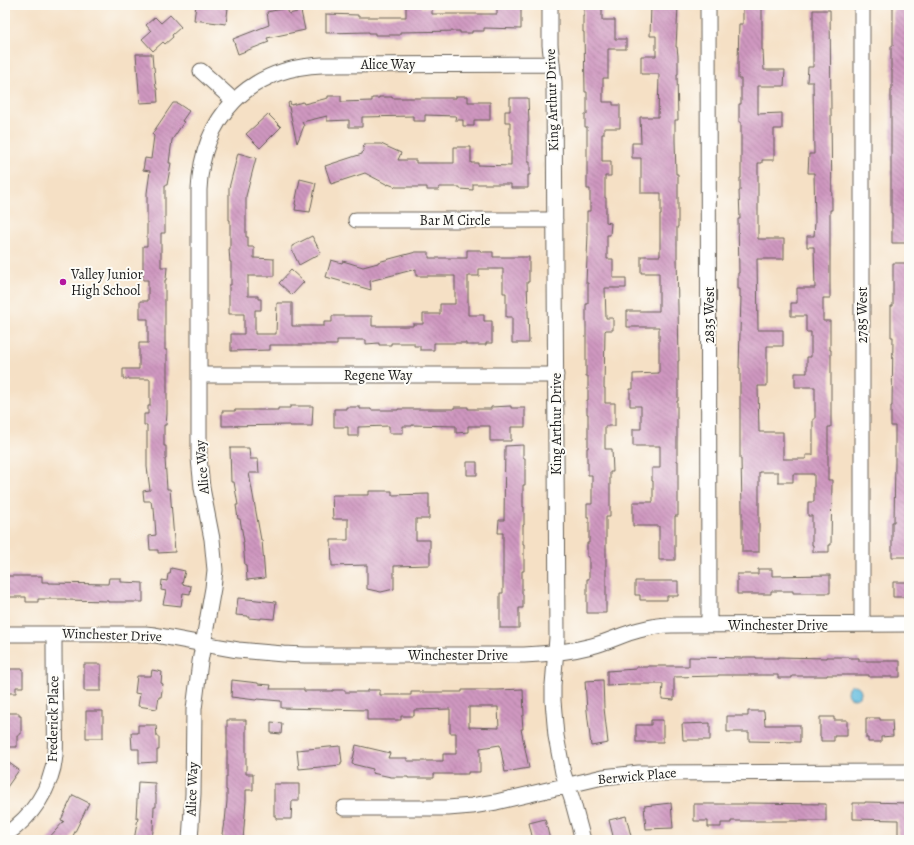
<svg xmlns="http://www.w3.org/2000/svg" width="914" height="845" viewBox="0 0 914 845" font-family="Alegreya,serif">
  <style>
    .water { fill: url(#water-ripples); stroke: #3e6c7d }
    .building { fill: url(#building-back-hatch); fill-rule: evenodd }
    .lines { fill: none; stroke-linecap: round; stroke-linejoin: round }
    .minor-casing { stroke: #686157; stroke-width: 17 }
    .minor { stroke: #fff; stroke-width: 15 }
    .poi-dot { fill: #b5179e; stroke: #fdfcf7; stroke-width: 1.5 }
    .labels { text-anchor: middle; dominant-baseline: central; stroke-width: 4; stroke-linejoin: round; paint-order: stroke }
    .street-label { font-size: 14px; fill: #1c1c1c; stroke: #fdfcf7 }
    .poi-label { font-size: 14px; fill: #1c1c1c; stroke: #fdfcf7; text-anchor: start }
  </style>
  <defs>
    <pattern id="water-ripples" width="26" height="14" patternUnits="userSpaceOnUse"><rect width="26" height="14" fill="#61bbde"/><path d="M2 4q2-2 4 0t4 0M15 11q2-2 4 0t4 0" fill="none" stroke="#54a0be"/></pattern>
    <pattern id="building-back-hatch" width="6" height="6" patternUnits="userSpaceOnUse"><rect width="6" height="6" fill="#cf97c0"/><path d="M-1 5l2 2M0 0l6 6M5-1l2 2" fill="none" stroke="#a77a9b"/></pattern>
  </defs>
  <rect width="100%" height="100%" fill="#fdfcf7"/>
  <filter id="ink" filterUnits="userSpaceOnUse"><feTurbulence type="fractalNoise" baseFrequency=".025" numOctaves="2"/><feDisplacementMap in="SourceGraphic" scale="8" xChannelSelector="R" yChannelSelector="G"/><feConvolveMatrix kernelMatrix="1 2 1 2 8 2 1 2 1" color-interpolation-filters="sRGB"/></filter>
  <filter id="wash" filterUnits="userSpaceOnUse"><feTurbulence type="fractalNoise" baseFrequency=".012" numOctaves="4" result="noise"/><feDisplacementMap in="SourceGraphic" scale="16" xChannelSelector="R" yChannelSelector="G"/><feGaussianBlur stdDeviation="0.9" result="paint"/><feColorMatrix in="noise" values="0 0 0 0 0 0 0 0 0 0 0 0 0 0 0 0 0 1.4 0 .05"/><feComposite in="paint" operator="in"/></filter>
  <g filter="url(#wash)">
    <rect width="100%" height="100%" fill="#f5e0c5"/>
    <path class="water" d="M847 692a7 7 0 1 1 14 0a7 7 0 1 1-14 0Z"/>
    <g id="blocks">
      <path class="building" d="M196 5H204L228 8 226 24 194 20Z
        M406 5H422V8L432 7V14H497V6H501V5H520V6H521V29L484 28V31H472V33H460V31L400 32V35H375V33H369V32L326 33V14L358 15V17H406Z
        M743 5H762V50H763L764 70H785L784 86H758V114L782 113V129H774V160H762V163H758V239H784V259H757L758 330H783V346H767V386H758L759 432H783V459H806V455H813V419H815V387H795V373H807V357H811V332H806V316H791V303H797V288H815L814 247H807V236H814L815 222 814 173H808L809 154H814L813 82H807L808 67H813V10H830L832 210H830V298H823V321H830V350H831V427H828V480H832L831 545H829V552H813V545H812V516H808V502H814V474H793V482H778V472H759V552H742V508L741 459H740V368H739L741 297H740V289H738V273H739L738 219H740L739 191H740V178H741V122H739V104H741V79H738V61L739 24H743Z
        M893 5H909L908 69 909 90V243H892V213H891V89H892V70H891V46H893Z
        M584 6H602V20H615V39H626V49H608V78H603V102H613V105H620V128H604V134H602V161H611V176H605V198H606V222L611 223 610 235H607V259H613V278H626V288H605L606 318H613V330H606L605 331 604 388H605V403H615V426H605V449H612L613 472H610V517H606V613H587V579H589V557H587V543H589V517H587V504H592V475H588V462H587V448H588V414H587V400H588V376H586V304H588V283H586L588 234H587V211H590V189H587V127H585V114H587V92H585L584 32H583V16H584Z
        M651 6H678L676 47H677L678 56V74H677L678 120H675V141L676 174H678V227H677V256L679 361H678V401H677V461H678V516H675V560H659V526H633V502H653V481H652V468H660V446H633V429H641V406H630V389H633V374L659 373V327H627V311H659V273H641V256H660V215H661V193H641V158H632V143H641L640 117H658L659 74H641V56H656V36H650Z
        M287 8 289 14 301 11 305 30 267 38 269 42 238 54 233 39 269 25 267 12Z
        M170 15 181 27 172 35 173 37 165 44 163 42 153 51 142 39 151 31 146 25 155 17 161 23Z
        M136 54H152L153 67H154L156 88H157L158 102 140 103Z
        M328 96H341V102L372 101V98H379V97H392V98H456V96H468V102H490V120H474V126H463V120H455L456 116 425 115V121H413V116L362 117V127H349V120L327 121V116L302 122 304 126 297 143 288 103 290 102 291 105 303 102 304 104 328 98Z
        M510 98H528L529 122H528V162H530V175H528V188H511V184H473V190L460 189V187H439V190H427V187H396L388 184V185L365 173 331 184 325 166 362 154 364 144H381L401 153 398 160H416V163H454V147H471V163H478V165L511 166V135H510V122H505V111H510Z
        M173 103H177L189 111 182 121 184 122 172 140 169 163H171L167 185H165V233H161V267H167L166 280H165V350H167V414L166 425H164V446H166V459H165L167 489H170L175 552 158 553V550H150L149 536 156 535 154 508H152L151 501H144L143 491 150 490 147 467V425H144V414H148V406H150V379H123V369H139V343H148V319H140V301H148V280H143V246H147V193L150 171 143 170 145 158 151 159 154 136 152 134Z
        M268 114 281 127 260 148 246 134Z
        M238 153 256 158 246 196V237H248V247H254V258L274 259V276H248V296H258V299H261V310H255V334H276L277 303H292V326H324V322H332V316H372V326H413V324H423V314H440V304H455V276H416V269L370 281 371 290 326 277 331 260 342 263 343 261 363 267 378 263V262L416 252H429V258H467V250H481V252H493V257H529V282H527L529 343H512V317H506V293H503V269H479V276H468V315H484V321H492V343H486V345H466V343H434V350H420V346H414V343H391V345H379V343L366 344V340H337V345H270V350L231 351V334H244V314H229V285H231V262H230L229 249H230V220H229V188Z
        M300 179 316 183 310 212 295 210 296 205 295 204Z
        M312 236 321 253 299 265 292 250V246Z
        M893 263H909V557H892V522H894L895 462V426H891V406H892L893 337H891V306H893Z
        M291 270 304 282 292 295 279 283Z
        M290 406H313L312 426H290V425L222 426V411H235V410H278V408H290Z
        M511 406V408H525V427H511V441H490V426H468V432L456 433V426L412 425V426H403V433H389V426L358 427V436H348V427H334V409H346V407H360V409H371V410H398V409H454V407H468V409H491V407Z
        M523 445V458H525V485H523V507H524V525H523V544H524V571H522V594H523V608H519V628H500V593H503V533H498L499 520H504L505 446Z
        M230 448H249L250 459H258L259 473H249L261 540H262L265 578 247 580 246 565H245L243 542H244L240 519H238L236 505H238L234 482H231Z
        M467 462H477V475H467Z
        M369 491H392V495L429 494V519H416V540H430V565L394 566V589L381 592 367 589V565L332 566 331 540H348V519H333L332 495H369Z
        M171 568 185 571 182 584 191 586 190 594 183 593 181 606 163 604 166 591 161 590 162 580 167 581 168 574H170Z
        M758 569H772V576L830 575V593H793V591H771V594H737V574H758Z
        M5 576H42V582H48V583L108 584 109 578H121V582L143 583V602H108V601L66 600V599H38V602H26V597H5Z
        M635 581H678V596H667V600H640V595H635Z
        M893 582H909V597H893Z
        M238 598 276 602 274 619 261 618V619L248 618V616L236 615Z
        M689 657 743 658V657H756V658H778V657L827 658V657H849V658H859V661H900V677H869V675H827V676H792V678H778V675H718V676L674 677V700L662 699 663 684H627V685L607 686V671L636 669V667H648V666H689Z
        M84 664H101V691H84Z
        M5 669H23V687H16V693H6V687H5Z
        M152 670 162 672 161 683 163 684 161 697H159L157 709 138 706 140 694 135 693 137 676H151Z
        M232 680 258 683V684L271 685 270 689H304V691H333V690H345V692H367V690H380V695H411V692H462V690H498L523 689 524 716H522L523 729H521L529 768 505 772 500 745 480 748V772H468V774H434V778H408V777H391L372 773 373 769 352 764 356 745 390 753 388 758H407V761H443V754H456V733H450V709L414 710V716H401V720H367V710L281 708V701L257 699 256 700 231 697ZM469 707H498L499 728 469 727Z
        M603 680 604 708 608 743 591 746 587 711 585 681Z
        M86 711H103V738H86Z
        M748 711H764L765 725H800V742L749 741V732H727V716H748Z
        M5 713H19V716H21V734H19V736H17V747H5Z
        M820 717H834V720H847V736H834V741H821V737H820Z
        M866 718H880V720H892L893 736 881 737V742H868V738H866Z
        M227 720H246V774H253V790H246V801L243 840H223L224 835 222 834 224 822H225L227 801V790H226V777H227Z
        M651 720H663V742H636V725H651Z
        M271 722 282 723 281 734 271 733Z
        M710 723V740H683L682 724Z
        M138 725H156L157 737H159V750H157V762L139 763V749H132L131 733H138Z
        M340 746 342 762H341V765L299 769 297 750Z
        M5 760 19 770 5 790Z
        M138 782 155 783V794H156V807H154L153 830 152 840H134L138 818H136Z
        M274 784H299V801H292L291 819H276V816H274Z
        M73 795 89 803 71 840H47L64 821 61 820Z
        M865 802 909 803V837H898V820L853 819V803H865Z
        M671 803 673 828 646 829 644 806Z
        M747 803 826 804V821H731V823H721V827H708V821H694V804H747Z
        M626 816 632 840H614L609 820Z
        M545 819 550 840H533L529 823Z"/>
    </g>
  </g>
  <g filter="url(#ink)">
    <use href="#blocks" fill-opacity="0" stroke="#686157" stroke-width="1"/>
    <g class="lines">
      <defs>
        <path id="minor" d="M550 5V45L554 82 557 638 553 685V701L556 736 563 773 572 799 583 840
          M708 5 709 625
          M862 5V624
          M201 71 234 101
          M356 220H555
          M200 375H556
          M5 634H145L155 635 203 644 238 650 283 654 305 655H524C547 654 569 652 592 646 608 642 623 634 639 630 650 627 661 625 672 625L909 624
          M344 808H448L472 806 496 802 603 777 639 773 909 772
          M5 835C32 817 52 788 55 755 56 740 55 725 55 710 54 684 54 659 54 634
          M190 840 193 794 194 709 200 662 213 588 215 570 212 539 202 488 199 458V190C202 117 248 68 322 65L552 64"/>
      </defs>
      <use href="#minor" class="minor-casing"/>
      <use href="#minor" class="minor"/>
    </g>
  </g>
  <circle class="poi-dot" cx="63" cy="282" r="4"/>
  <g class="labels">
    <g class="street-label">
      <text x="388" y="64">Alice Way</text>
      <text transform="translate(552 100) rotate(-92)">King Arthur Drive</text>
      <text x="455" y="220">Bar M Circle</text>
      <text transform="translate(709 315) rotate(-90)">2835 West</text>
      <text transform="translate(862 315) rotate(-90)">2785 West</text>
      <text x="378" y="375">Regene Way</text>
      <text transform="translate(556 424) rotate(-90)">King Arthur Drive</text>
      <text transform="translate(202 467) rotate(-95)">Alice Way</text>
      <text x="778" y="625">Winchester Drive</text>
      <text transform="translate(112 635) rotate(2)">Winchester Drive</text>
      <text x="458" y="655">Winchester Drive</text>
      <text transform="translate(53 719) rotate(-89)">Frederick Place</text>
      <text transform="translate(637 776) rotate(-5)">Berwick Place</text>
      <text transform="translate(192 789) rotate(-88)">Alice Way</text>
    </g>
    <g class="poi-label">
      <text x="71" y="274">Valley Junior<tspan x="71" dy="16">High School</tspan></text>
    </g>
  </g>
  <rect width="914" height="845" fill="none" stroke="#fdfcf7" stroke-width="20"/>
</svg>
